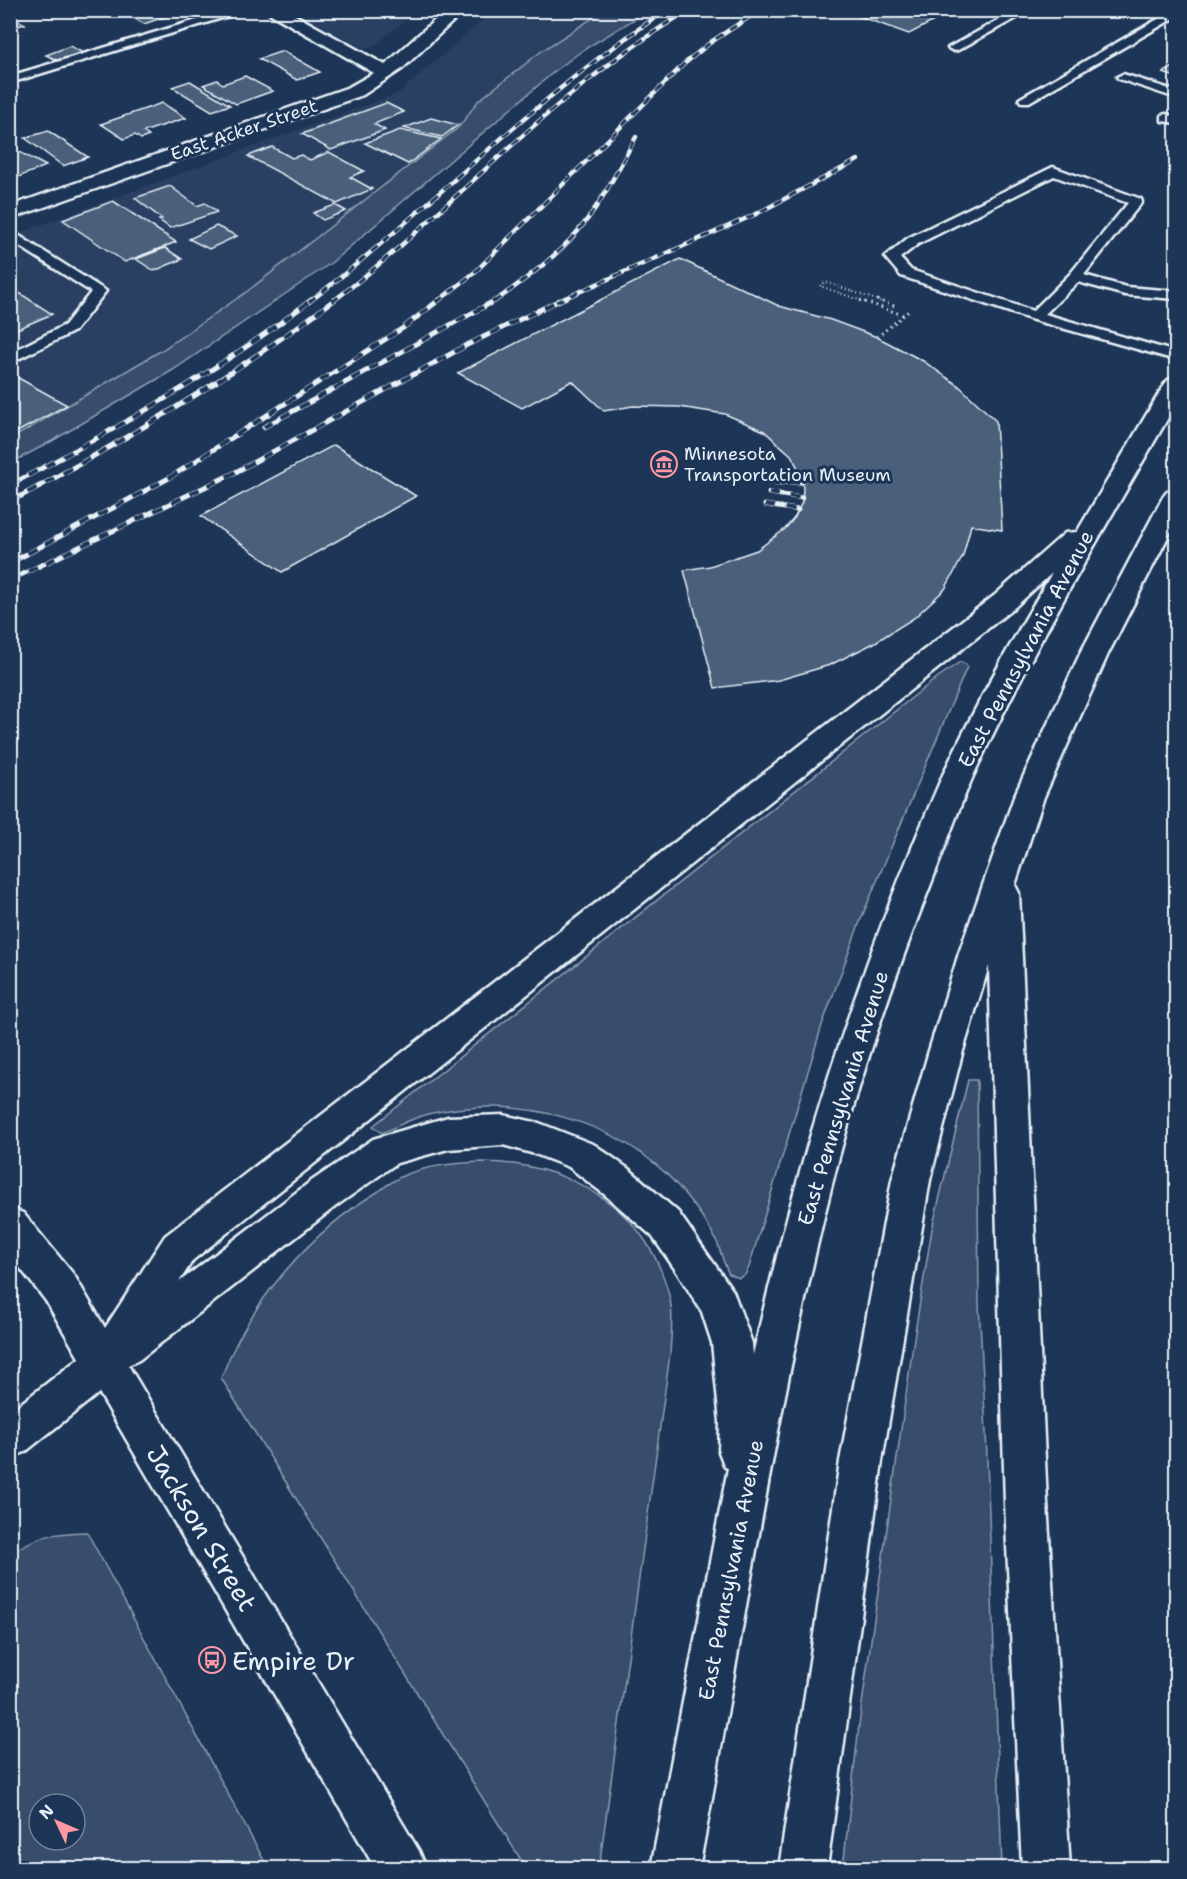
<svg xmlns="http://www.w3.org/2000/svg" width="1187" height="1879" viewBox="0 0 1187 1879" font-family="'Shantell Sans',sans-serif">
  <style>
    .built { fill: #2a4162 }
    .green { fill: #374d6c; stroke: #909fb2; stroke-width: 1.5; fill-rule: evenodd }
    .building { fill: #495e7a; stroke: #e8f1f8; stroke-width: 1.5 }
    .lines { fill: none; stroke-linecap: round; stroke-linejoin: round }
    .lane-casing { stroke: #e8f1f8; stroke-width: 5 }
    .street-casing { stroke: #e8f1f8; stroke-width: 5 }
    .secondary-casing { stroke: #e8f1f8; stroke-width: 5 }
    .path-far1 { stroke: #e8f1f8; stroke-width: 2; stroke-dasharray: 1 3; stroke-linecap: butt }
    .path { stroke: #e8f1f8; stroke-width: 3; stroke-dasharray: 1.5 4; stroke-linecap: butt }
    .lane { fill: #1d3557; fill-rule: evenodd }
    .street { fill: #1d3557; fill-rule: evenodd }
    .secondary { fill: #1d3557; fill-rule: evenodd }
    .rail-far1-casing { stroke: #e8f1f8; stroke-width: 4.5 }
    .rail-casing { stroke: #e8f1f8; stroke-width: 5 }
    .rail-far1 { stroke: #1d3557; stroke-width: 3; stroke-dasharray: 8; stroke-linecap: butt }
    .rail { stroke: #1d3557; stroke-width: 4; stroke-dasharray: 10; stroke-linecap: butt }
    .labels { text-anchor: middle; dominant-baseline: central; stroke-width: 6; stroke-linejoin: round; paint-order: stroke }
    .far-street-label { font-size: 18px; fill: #e8f1f8; stroke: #1d3557 }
    .far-poi-label { font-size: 18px; fill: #e8f1f8; stroke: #1d3557; text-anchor: start }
    .street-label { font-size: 21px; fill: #e8f1f8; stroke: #1d3557 }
    .near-street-label { font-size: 26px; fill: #e8f1f8; stroke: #1d3557 }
    .near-poi-label { font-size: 26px; fill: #e8f1f8; stroke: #1d3557; text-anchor: start }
  </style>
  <rect width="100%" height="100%" fill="#1d3557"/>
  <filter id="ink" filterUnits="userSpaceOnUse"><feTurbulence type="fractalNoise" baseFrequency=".0167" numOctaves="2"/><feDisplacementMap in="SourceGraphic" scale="12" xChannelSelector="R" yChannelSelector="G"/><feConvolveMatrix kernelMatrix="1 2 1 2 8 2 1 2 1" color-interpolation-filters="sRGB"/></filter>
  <g filter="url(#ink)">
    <path class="built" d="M293 11H416L371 48 365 49Z
      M493 11H605L543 50 478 101 459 127 245 293 162 350 54 416 11 439V236L399 93Z"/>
    <path class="green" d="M605 10 648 11 583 50 555 71 331 263 173 370 52 441 11 463V439L162 350 245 293 459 127 478 101 543 50Z
      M960 662 966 664 967 667 861 919 822 1025 749 1267 745 1275 739 1278 729 1274C723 1263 721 1251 716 1240 707 1221 692 1203 679 1187 619 1119 514 1093 428 1114 412 1118 396 1127 382 1133L373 1126 938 677Z
      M968 1080H977L979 1304 986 1432 1002 1868H843L859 1725 914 1338 932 1229Z
      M483 1162C568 1163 647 1207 669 1295 674 1314 671 1334 670 1354L599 1868H526L221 1378C249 1303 310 1232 379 1191 387 1185 397 1178 407 1174 432 1165 457 1163 483 1162Z
      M87 1532 268 1868H11V1553C38 1535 54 1533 87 1532ZM39 1804H75V1840H39Z"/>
    <path class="building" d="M143 10H161L170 15 144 24 128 15Z
      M176 10H219V11L192 19Z
      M841 10H955L909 34Z
      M10 16 25 24 10 28Z
      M70 46 87 55 63 63 46 55Z
      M283 51 320 72 297 80 259 59Z
      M1176 65V77L1163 73Z
      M245 76 273 91 236 104 203 85 217 80 223 84Z
      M190 81 230 105 212 111 172 87Z
      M162 103 186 118 143 132 149 136 141 139 135 135 124 139 101 124Z
      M386 103 404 112 374 124 385 130 331 150 302 134Z
      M431 118 458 125 442 137 404 128Z
      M400 130 441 139 408 164 365 143Z
      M48 131 88 157 63 166 25 138Z
      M10 147 46 166 16 178 10 174Z
      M272 147 292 158 301 155 310 160 329 152 364 171 350 177 372 189 337 204 248 156Z
      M170 186 197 206 205 203 217 212 170 228 159 220 162 219 135 198Z
      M113 201 176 242 125 262 63 220Z
      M335 205 346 211 323 220 313 213Z
      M216 226 237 236 209 249 189 239Z
      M165 248 182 259 154 271 136 259Z
      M680 259 779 306 831 320 877 337 923 361 959 386 996 421 1002 530 971 525 963 556 945 589 914 618 874 643 830 665 779 680 715 688 684 570 710 566 757 550 785 529 795 517 802 502 803 489 801 474 791 455 764 431 725 414 679 407 633 406 604 411 572 381 522 408 458 373Z
      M10 287 52 314 10 332Z
      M13 375 67 405 10 436V376Z
      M334 445 416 496 282 572 201 516Z"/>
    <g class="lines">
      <defs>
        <path id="lane" d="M230 10H248L10 83V76Z
          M1017 10H1031L958 50 954 51 948 48Z
          M1176 10V17L1029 102H1021L1019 99 1172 11Z
          M1123 74 1176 91V98L1119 79 1117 77Z
          M1166 114 1176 117V123L1162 121V115Z
          M1053 167 1141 199 1142 202 1084 275 1126 287 1176 291V299L1125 295 1078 282 1045 314 1176 352V360L1030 319 901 276 885 257 908 238ZM1054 176 1128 203 1070 274 1033 311 911 270 900 258 918 244Z
          M10 230 106 291 75 331 10 363V353L65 325 91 292 10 240Z"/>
        <path id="street" d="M264 10H286L385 65 446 10H465L402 69 363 95 10 219V206L349 87 374 73Z
          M105 1344 119 1349 125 1363 119 1377 25 1452 10 1458V1412L91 1349Z"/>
        <path id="secondary" d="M1176 378V404C1106 526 1033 646 974 774 959 807 947 842 934 876 898 967 865 1061 839 1157 778 1391 744 1631 699 1868H651L728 1468 725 1467 719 1452 720 1422 712 1343 702 1312 677 1272 652 1236 604 1194 569 1167 535 1154 503 1145 448 1149 397 1163 336 1206 139 1360 128 1365 419 1851 426 1868H375L46 1301 10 1255V1208L23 1213 74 1275 105 1328 165 1236 995 595 1065 533 1077 532 1164 385 1168 380ZM1052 573C1013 639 974 707 942 777 860 963 798 1157 753 1355L752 1343 733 1291 678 1212 630 1170 595 1145 539 1123 503 1115 448 1117 373 1139 310 1182 179 1282 193 1260 1015 607Z
          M1176 489V521L1108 654 1044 797 1015 885 1019 893 1047 1503 1070 1868H1022L1005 1503 989 966 962 1054 930 1180 882 1461 827 1868H779L840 1461 892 1180 928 1054 959 953 1014 797 1080 654 1163 497 1167 492Z"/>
      </defs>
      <use href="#lane" class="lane-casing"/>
      <use href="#street" class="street-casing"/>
      <use href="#secondary" class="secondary-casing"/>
      <path class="path-far1" d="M865 302 820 286 826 282 882 302"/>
      <path class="path" d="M860 300 903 315
        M877 300 894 306
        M877 337 911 309"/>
      <use href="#lane" class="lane"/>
      <use href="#street" class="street"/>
      <use href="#secondary" class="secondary"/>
      <defs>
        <path id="rail-far1" d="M309 302C432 208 537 94 667 10
          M332 302C410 243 478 173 552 110 595 73 640 40 688 10
          M437 302 474 273 684 64 711 42 760 10
          M494 302C524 280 554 259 578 231 602 203 618 169 636 137
          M556 302 754 215 858 160"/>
        <path id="rail" d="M264 427 496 300
          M769 483 802 482
          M10 485C115 430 217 372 311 300
          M769 493 802 498
          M10 502C123 442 232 377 334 300
          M765 505 798 510
          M10 563 169 478 403 328 439 300
          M10 580 232 474 467 345 560 300"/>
      </defs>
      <use href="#rail-far1" class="rail-far1-casing"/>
      <use href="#rail" class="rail-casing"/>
      <use href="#rail-far1" class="rail-far1"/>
      <use href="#rail" class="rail"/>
    </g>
  </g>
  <defs>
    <symbol id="museum-ring" viewBox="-11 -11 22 22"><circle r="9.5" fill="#1d3557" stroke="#ff9aa2" stroke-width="1.5"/><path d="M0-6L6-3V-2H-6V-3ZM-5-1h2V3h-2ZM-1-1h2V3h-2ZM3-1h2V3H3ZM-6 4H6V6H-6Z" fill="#ff9aa2"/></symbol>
    <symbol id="bus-ring" viewBox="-11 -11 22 22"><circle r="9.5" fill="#1d3557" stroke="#ff9aa2" stroke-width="1.5"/><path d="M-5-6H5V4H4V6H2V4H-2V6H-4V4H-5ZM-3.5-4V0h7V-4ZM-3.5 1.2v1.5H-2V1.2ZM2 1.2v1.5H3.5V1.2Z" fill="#ff9aa2"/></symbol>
  </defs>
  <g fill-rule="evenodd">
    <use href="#museum-ring" x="649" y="449" width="30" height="30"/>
    <use href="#bus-ring" x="197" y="1645" width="30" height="30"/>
  </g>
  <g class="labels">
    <g class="far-street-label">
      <text transform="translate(244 130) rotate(-19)">East Acker Street</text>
    </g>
    <g class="far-poi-label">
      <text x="684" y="454">Minnesota<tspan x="684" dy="21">Transportation Museum</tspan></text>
    </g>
    <g class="street-label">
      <text transform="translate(1026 649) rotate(-62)">East Pennsylvania Avenue</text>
      <text transform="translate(843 1098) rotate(-73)">East Pennsylvania Avenue</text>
      <text transform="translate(731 1570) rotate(-79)">East Pennsylvania Avenue</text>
    </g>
    <g class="near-street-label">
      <text transform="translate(202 1528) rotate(59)">Jackson Street</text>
    </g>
    <g class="near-poi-label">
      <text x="232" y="1660">Empire Dr</text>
    </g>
  </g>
  <rect width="1187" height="1879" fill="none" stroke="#1d3557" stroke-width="36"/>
  <rect x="18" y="18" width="1151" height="1843" fill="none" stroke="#e8f1f8" stroke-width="2" filter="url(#ink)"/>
  <g transform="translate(57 1822) rotate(314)"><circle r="28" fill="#1d3557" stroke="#6e8097" stroke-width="1.5"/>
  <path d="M0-4.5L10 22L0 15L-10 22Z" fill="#ff9aa2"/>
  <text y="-9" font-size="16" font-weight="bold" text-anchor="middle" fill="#e8f1f8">N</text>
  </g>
</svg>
